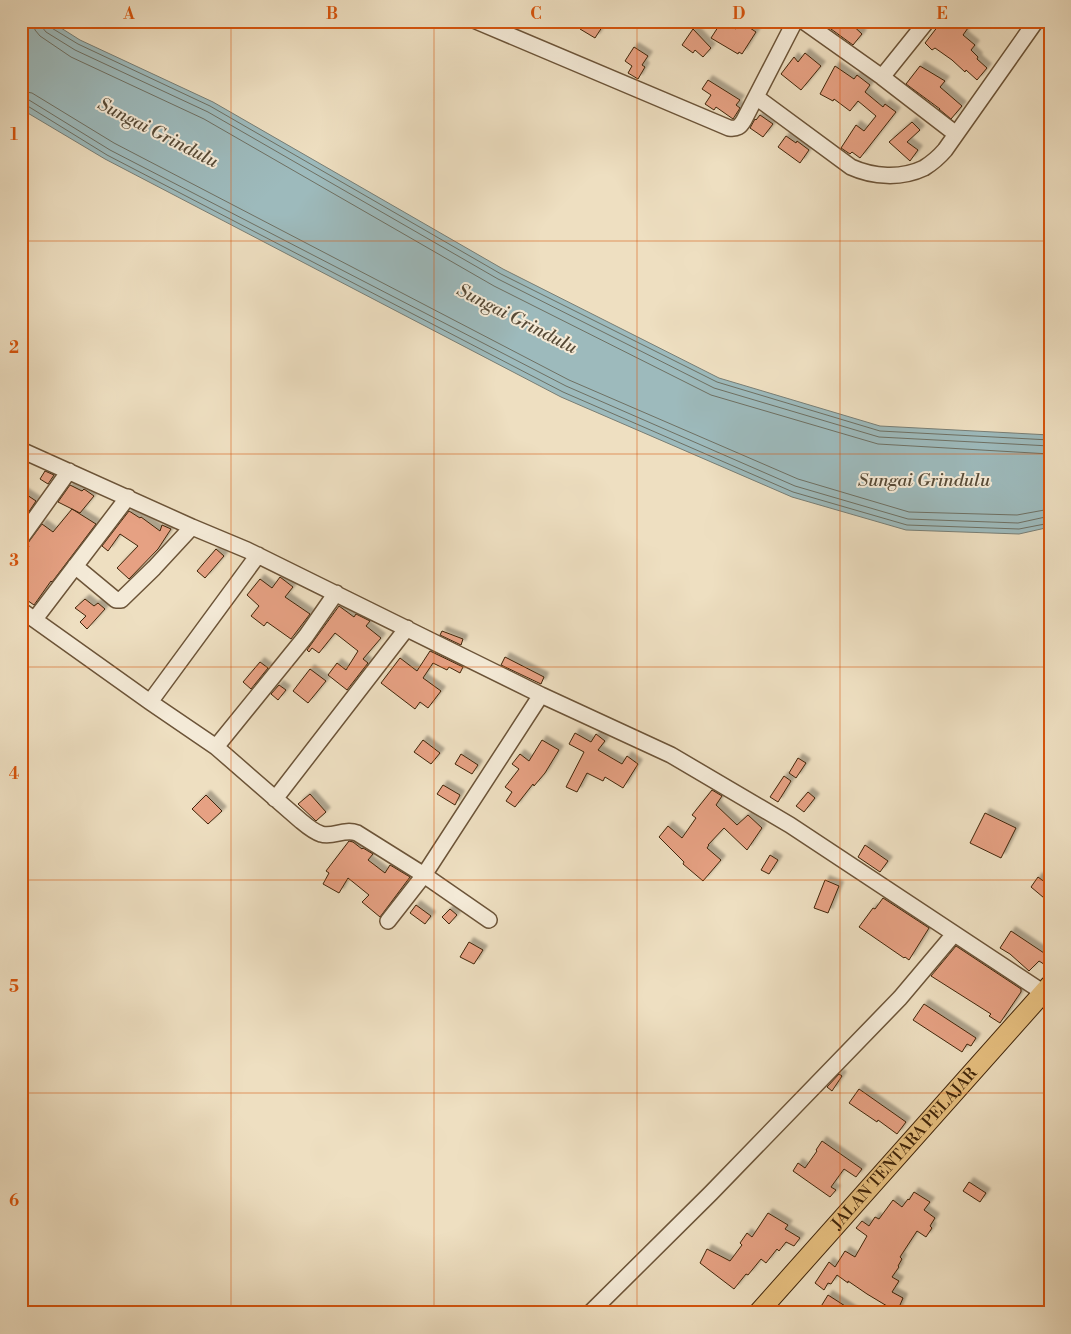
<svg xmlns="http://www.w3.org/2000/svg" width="1071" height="1334" viewBox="0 0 1071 1334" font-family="'Libre Bodoni',serif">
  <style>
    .water { fill: #9dbabc; stroke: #787e75 }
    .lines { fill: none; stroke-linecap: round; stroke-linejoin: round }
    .shore { stroke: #6e7063; stroke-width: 1 }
    .building { fill: #e6a183; stroke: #40250a; filter: url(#shadow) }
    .minor-casing { stroke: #6c5438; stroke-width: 18 }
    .major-casing { stroke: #40250a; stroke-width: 21 }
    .minor { stroke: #f4ead7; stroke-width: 15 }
    .major { stroke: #e7c080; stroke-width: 19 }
    .grid { fill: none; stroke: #d7540c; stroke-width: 1; stroke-opacity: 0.55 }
    .labels { text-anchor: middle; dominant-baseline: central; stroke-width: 4; stroke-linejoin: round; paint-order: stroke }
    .street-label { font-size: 16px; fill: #40250a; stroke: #f4ead7 }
    .water-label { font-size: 18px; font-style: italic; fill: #574a36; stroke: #f4ead7 }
    .neatline { fill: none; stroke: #d7540c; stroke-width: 2 }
    .grid-label { font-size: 16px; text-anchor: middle; font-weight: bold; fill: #d7540c }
  </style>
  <defs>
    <filter id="shadow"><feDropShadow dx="4.5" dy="-4.5" stdDeviation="1" flood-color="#0004"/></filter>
  </defs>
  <rect width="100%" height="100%" fill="#eedfc1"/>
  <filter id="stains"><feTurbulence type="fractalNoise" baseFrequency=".004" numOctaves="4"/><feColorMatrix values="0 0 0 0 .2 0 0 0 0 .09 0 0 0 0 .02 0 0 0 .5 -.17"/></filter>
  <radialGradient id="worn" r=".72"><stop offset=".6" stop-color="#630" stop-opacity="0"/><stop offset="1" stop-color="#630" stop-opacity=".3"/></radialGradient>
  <path class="water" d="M21 21H50L80 40 213 102 503 269 719 378 880 426 1050 435V527L1019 534 906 530 792 497 561 397 105 159 21 109Z"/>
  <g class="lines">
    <path class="shore" d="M34 21 35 30 40 36 71 57 204 119 494 286 711 395 878 444 1050 454
      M42 21V27L46 32 75 50 208 112 498 279 714 388 879 437 1050 446
      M48 21 50 27 78 44 210 106 501 274 717 382 880 431 1050 440
      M21 91 32 93 114 143 569 380 798 479 909 512 1017 515 1050 509
      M21 98 29 100 110 150 566 386 795 486 908 519 1018 523 1050 516
      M21 105H26L107 155 563 392 793 492 907 525 1019 529 1050 523"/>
  </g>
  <path class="building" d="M585 21H606L595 38 580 29Z
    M722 21 736 29 741 22 756 32 742 54 739 52 738 54 711 38Z
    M820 21H848L862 34 853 45Z
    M942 21H973L963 35 975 45 971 50 978 57 977 59 987 68 977 80 966 70 965 72 952 60 935 48 932 50 925 43Z
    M693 29 711 48 703 57 695 50 693 53 682 45Z
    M634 47 648 56 642 65 645 67 638 79 628 73 632 66 625 61Z
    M805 53 821 66 801 90 781 74 794 57 798 62Z
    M835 66 854 79 857 75 870 85 865 92 883 107 885 104 896 112 860 158 852 152 850 154 841 148 856 125 864 131 876 116 858 101 850 111 834 99 833 101 820 94Z
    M920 66 945 81 940 87 962 106 951 119 939 109H940L906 84Z
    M708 80 740 100 736 105 740 108 733 119 716 107 714 110 705 104 711 95 702 89Z
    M760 115 773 124 763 137 750 128 755 119 756 120Z
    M912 122 920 130 907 142 918 150 910 161 889 142Z
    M786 136 796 143 797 141 809 150 800 163 778 147Z
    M45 471 54 475 48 484 40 479Z
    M70 485 82 491 84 489 94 496 80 513 58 502Z
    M21 491 36 501 26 516 21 513Z
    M72 509 96 524 52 582 51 581 34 605 21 596V559L29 546 27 544 42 524 53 532Z
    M129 511 140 518 141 517 160 531 162 525 171 529 158 549 129 579 117 568 138 546 120 534 108 551 102 546Z
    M216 549 224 556 205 578 197 571Z
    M280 577 293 587 285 597 310 614 291 639 267 622 264 626 251 616 259 606 247 595 260 579 272 588Z
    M85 599 94 606 98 603 105 609 87 629 80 622 86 616 75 608Z
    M339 606 354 617 356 614 370 621 366 626 381 638 363 659 368 663 347 690 328 675 337 663 346 670 358 651 335 633 319 653 312 648 309 652 307 650Z
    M442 631 463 639 461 645 440 635Z
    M430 651 463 667 460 673 449 667 447 670 433 663 423 678 441 691 428 708 420 702 415 709 381 683 400 658 417 671Z
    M505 657 544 677 541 684 501 665Z
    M260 662 268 668 251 689 243 682Z
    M310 669 326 681 308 703 293 691Z
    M279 685 286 690 278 700 271 694Z
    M575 733 591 742 596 734 605 741 598 750 622 764 627 756 638 764 623 788 605 777 603 781 587 773 577 792 566 787 584 752 569 744Z
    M423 740 440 753 431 764 414 752Z
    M542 740 559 750 545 773 534 786 533 784 515 807 506 801 512 792 505 787 519 769 512 764 520 754 529 761Z
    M461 754 478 765 472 774 455 764Z
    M798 758 806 763 796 778 789 773Z
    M784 776 791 781 778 802 770 797Z
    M443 785 460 795 455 805 437 794Z
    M712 790 722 796 716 805 737 825 748 815 762 828 747 850 724 828 708 845H709L707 848 721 860 703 881 683 864 684 862 659 837 668 826 682 838 696 818 692 815Z
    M808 792 815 798 804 812 796 806Z
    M310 794 326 812 316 821 298 804Z
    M206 795 222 811 208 824 192 809Z
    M985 813 1016 828 1001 858 970 843Z
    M349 841 353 842 362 849 363 848 373 854 368 860 385 873 390 865 410 877 380 917 362 902 369 895 348 878 339 893 323 884 329 873 326 871Z
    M865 845 888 861 880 872 858 857Z
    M770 855 778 860 769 874 761 870Z
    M1038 877 1050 886V903L1031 887Z
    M825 880 839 886 828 913 814 908Z
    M883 898 929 928 909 960 905 957 904 958 859 927 873 908 875 909Z
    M416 905 431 916 425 924 410 913Z
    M450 909 457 915 449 924 442 917Z
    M1011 931 1050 957V968L1039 961 1029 971 1010 954 1000 948Z
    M469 942 483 950 474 964 460 957Z
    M956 946 1021 989V992L1000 1023 989 1016 991 1014 931 976Z
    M924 1004 976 1038 971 1046 967 1044 962 1052 913 1020Z
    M839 1074 842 1076 832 1091 827 1087Z
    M859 1089 906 1122 897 1134 878 1120 877 1122 849 1103Z
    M822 1141 862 1169 856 1177 844 1169 831 1187 836 1190 830 1197 793 1171 798 1163 805 1168 817 1151 816 1150Z
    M969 1182 986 1193 980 1202 963 1191Z
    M914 1192 930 1202 924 1210 935 1218 930 1226 932 1228 926 1237 917 1231 900 1257 902 1259 898 1266 899 1267 892 1277 899 1281 892 1292 903 1298 897 1312 867 1294 848 1281V1283L837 1275 831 1284 828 1283 824 1290 815 1283 829 1262 835 1267 845 1251 855 1257 867 1236 856 1228 862 1221 869 1226 875 1217 879 1219 893 1200 902 1207 908 1199 909 1200Z
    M768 1213 788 1225 785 1229 800 1238 794 1246 786 1242 779 1251 777 1249 766 1263 761 1259 748 1275 746 1274 734 1289 700 1263 707 1249 730 1261 742 1245 740 1243 747 1233 752 1237Z
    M828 1295 856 1313H817Z"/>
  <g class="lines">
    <defs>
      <path id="minor" d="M476 21 729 128C737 129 740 127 744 120L795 21
        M803 21 882 77 956 134
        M882 77 927 21
        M756 97 851 167C873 177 901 179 924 168 932 163 939 157 945 150L1036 21
        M21 450 192 527 247 550 541 695 671 755 790 825 1050 997
        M21 538 69 471
        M75 566 116 600H121L154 568 192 527
        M21 610 150 702 216 747 301 821C307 826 314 832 321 834 333 838 344 828 357 833L424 875 489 920
        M35 619 128 497
        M150 702 258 555
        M216 747 306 636 336 593
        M275 799 407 628
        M388 921 424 875 541 695
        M590 1313 711 1193 900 998 954 934"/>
      <g id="major">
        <path id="s1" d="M758 1313 1050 985"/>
      </g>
    </defs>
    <use href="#minor" class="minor-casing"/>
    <use href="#major" class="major-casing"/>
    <use href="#minor" class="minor"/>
    <use href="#major" class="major"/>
  </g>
  <path class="grid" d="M231 21V1313M434 21V1313M637 21V1313M840 21V1313M21 241H1050M21 454H1050M21 667H1050M21 880H1050M21 1093H1050"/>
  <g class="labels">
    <g class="street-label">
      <text stroke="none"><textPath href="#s1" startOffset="220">JALAN TENTARA PELAJAR</textPath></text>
    </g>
    <g class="water-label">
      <text transform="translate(158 133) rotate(27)">Sungai Grindulu</text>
      <text transform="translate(517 319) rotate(27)">Sungai Grindulu</text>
      <text x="924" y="480">Sungai Grindulu</text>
    </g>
  </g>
  <rect width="1071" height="1334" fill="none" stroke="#eedfc1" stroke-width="55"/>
  <rect x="28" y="28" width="1016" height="1278" class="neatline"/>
  <g class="grid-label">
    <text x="129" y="19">A</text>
    <text x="332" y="19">B</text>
    <text x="536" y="19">C</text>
    <text x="739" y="19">D</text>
    <text x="942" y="19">E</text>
    <text x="14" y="140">1</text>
    <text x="14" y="353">2</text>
    <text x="14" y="566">3</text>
    <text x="14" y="779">4</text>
    <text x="14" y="992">5</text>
    <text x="14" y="1206">6</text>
  </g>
  <rect width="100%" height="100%" filter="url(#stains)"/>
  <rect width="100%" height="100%" fill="url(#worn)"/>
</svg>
